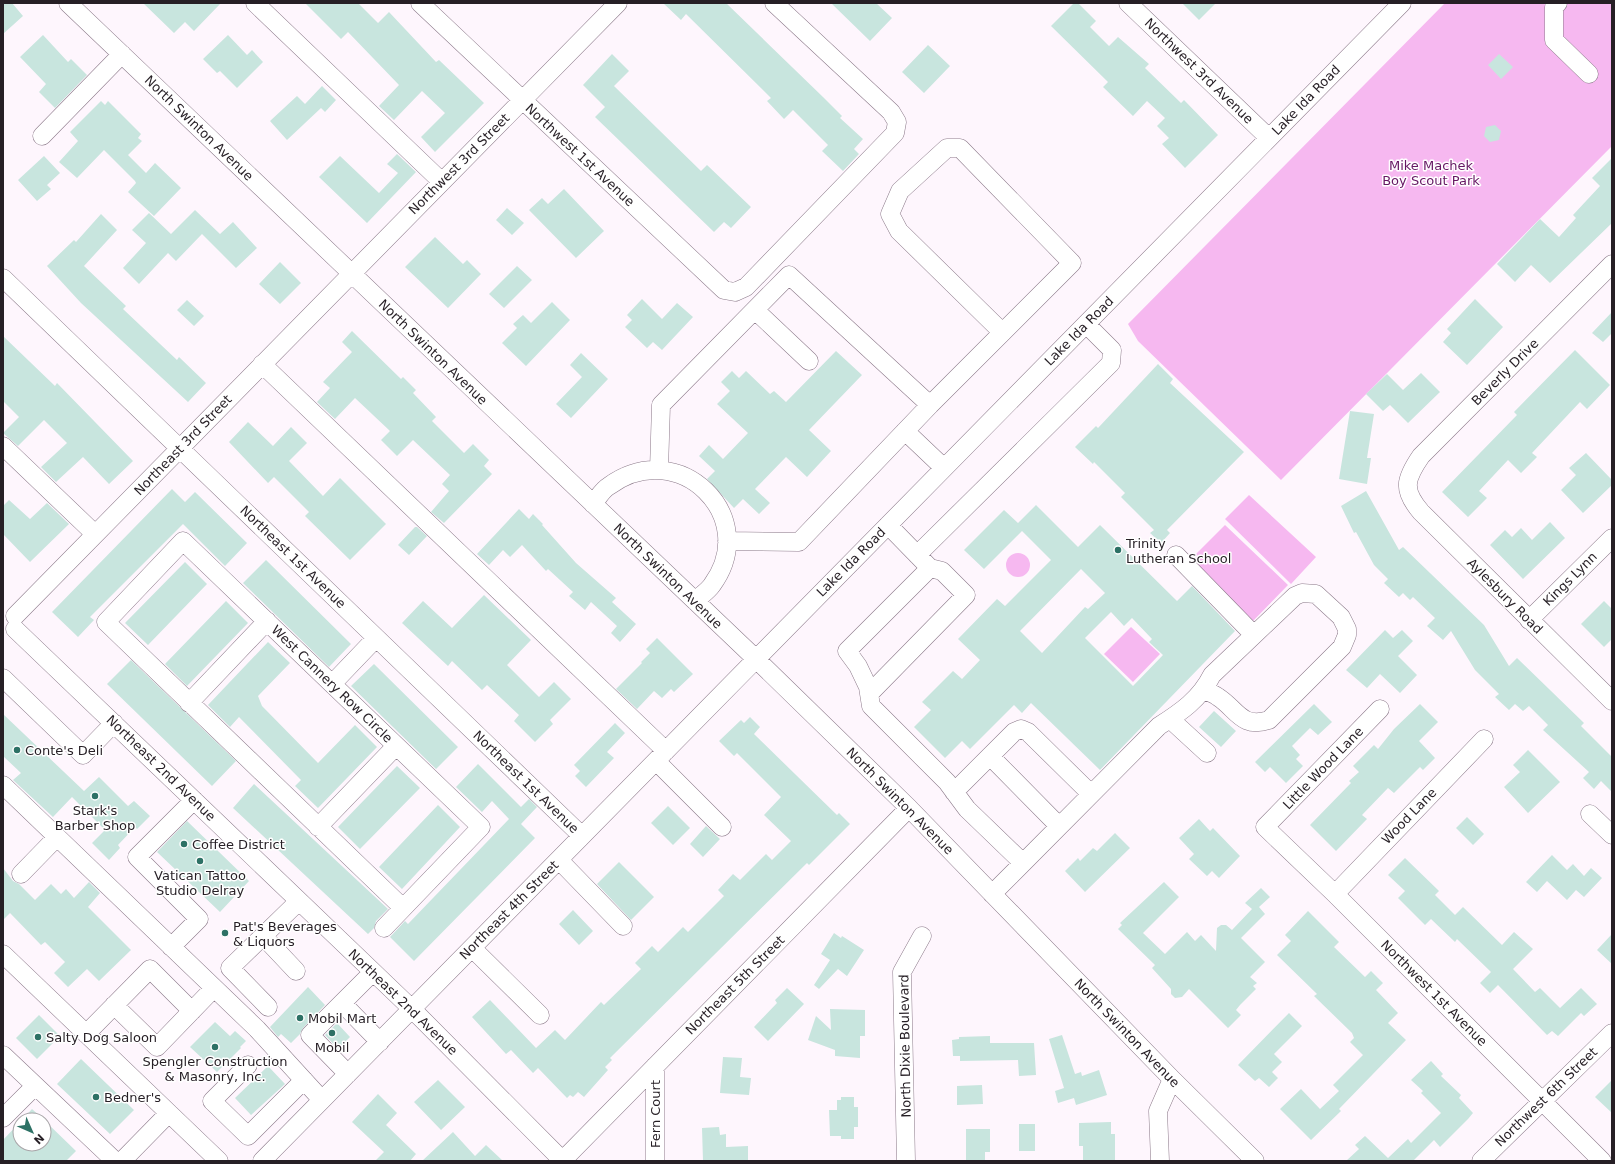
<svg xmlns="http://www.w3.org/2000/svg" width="1615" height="1164" viewBox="0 0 1615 1164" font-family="'DejaVu Sans',sans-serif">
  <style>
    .green { fill: #f6b8f0 }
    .building { fill: #c8e5de; fill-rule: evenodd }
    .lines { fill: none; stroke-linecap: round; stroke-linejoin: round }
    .minor-casing { stroke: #8c7a8a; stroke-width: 19 }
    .minor { stroke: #fff; stroke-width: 18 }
    .poi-dot { fill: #2d7165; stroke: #fff; stroke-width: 1.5 }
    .labels { text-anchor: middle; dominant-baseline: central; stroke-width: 3; stroke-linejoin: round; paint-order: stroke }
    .street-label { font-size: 13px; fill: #261f25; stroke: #fff }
    .park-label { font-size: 13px; fill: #651763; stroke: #fff }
    .poi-label { font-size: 13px; fill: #261f25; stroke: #fff; text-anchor: start }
  </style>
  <rect width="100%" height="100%" fill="#fef6fd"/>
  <path class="green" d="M1445 3H1612V146L1281 480 1138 341 1128 324Z
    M1249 495 1316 557 1291 584 1225 519Z
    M1225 525 1288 585 1253 621 1190 560Z
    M1006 565a12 12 0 1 1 24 0a12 12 0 1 1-24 0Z
    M1131 627 1160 654 1133 682 1104 654Z"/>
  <path class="building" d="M3 3H12L23 16 3 34Z
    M143 3H221L194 31 185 22 174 33Z
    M305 3H358L378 23 389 12 436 62 439 60 484 103 435 152 421 137 445 113 422 91 394 120 379 106 399 85 348 32 341 39Z
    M663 3H726L823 97 842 116 840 118 863 139 854 149 859 154 843 171 822 151 828 145 793 110 784 119 767 101 771 98 686 14 681 20Z
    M831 3H876L892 18 870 41Z
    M1074 3H1078L1096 21 1090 27 1109 46 1118 37 1149 64 1145 68 1181 103 1184 100 1218 135 1185 168 1162 144 1169 138 1157 126 1165 118 1147 101 1133 116 1103 87 1108 82 1051 26Z
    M1182 3H1216L1199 20Z
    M43 35 68 62 71 59 87 75 55 108 39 92 46 84 20 57Z
    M228 35 247 55 252 50 263 62 237 88 220 71 217 73 203 59Z
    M928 45 950 66 924 93 902 72Z
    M612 54 629 71 614 86 701 171 707 165 751 207 731 228 724 222 714 232 595 117 605 107 583 85Z
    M1499 54 1513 67 1501 79 1488 65Z
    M322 86 336 100 325 112 321 108 287 140 270 121 297 96 305 104Z
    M101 101 105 105 108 101 141 134 138 138 142 141 128 155 146 173 155 163 181 188 154 216 128 192 136 183 135 181 104 150 77 178 59 162 78 141 70 132Z
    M1495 125 1501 131 1499 140 1490 142 1484 136 1486 127Z
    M397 154 416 172 367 223 319 177 340 156 379 193 398 173 387 164Z
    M44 156 60 173 47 185 51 189 37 201 18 180Z
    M1612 158V223L1550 283 1531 265 1515 282 1497 264 1540 219 1559 237 1576 218 1573 215 1600 186 1592 178Z
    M564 189 604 231 576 258 529 210 542 198 548 204Z
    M507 208 524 223 512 235 496 220Z
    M195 210 220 234 233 222 257 248 236 268 202 234 176 261 168 253 139 284 123 268 146 243 132 230 149 213 171 234Z
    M101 214 117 230 84 266 126 306 123 309 177 360 179 357 206 383 188 402 81 303 47 266 74 240 76 242Z
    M435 237 463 264 467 260 481 274 448 308 405 267Z
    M280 262 301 283 280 304 259 284Z
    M517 266 532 280 504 308 489 294Z
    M642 299 662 319 677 303 693 317 662 350 653 342 647 348 625 327 632 320 627 315Z
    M1475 299 1503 327 1467 365 1443 342 1451 333 1447 329Z
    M187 300 204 316 194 326 177 310Z
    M552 302 570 320 526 366 502 343 517 328 513 324 523 315 531 323Z
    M1612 312V333L1603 342 1592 333Z
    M352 331 401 379 403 377 416 390 413 393 436 417 432 421 464 453 473 444 489 460 484 466 492 474 444 523 431 512 449 491 442 484 450 475 413 440 397 456 381 440 390 431 355 398 335 419 317 402 330 388 323 382 352 352 342 342Z
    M3 336 55 386 57 383 133 461 109 484 83 457 56 482 41 467 67 443 44 420 18 446 3 433 19 417 3 401Z
    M1575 350 1610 385 1587 409 1580 402 1532 453 1537 457 1521 473 1508 460 1479 491 1487 498 1468 517 1442 492 1517 415 1514 412Z
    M836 351 862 375 809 430 831 451 807 477 786 457 755 489 770 503 759 514 743 499 734 508 707 479 715 471 699 456 709 445 723 459 748 433 717 404 730 391 721 382 732 371 739 378 746 371 770 394 774 391 786 402Z
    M581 353 608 379 571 418 556 404 582 377 570 365Z
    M1158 364 1173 379 1170 383 1244 452 1167 530 1170 533 1161 543 1150 533 1154 530 1121 497 1125 493 1094 462 1093 464 1075 447 1096 426 1098 428Z
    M1421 373 1440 392 1408 423 1390 405 1383 411 1366 394 1387 374 1403 390Z
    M1350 411 1374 414 1367 458H1371L1367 484 1339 479Z
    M248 422 273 446 291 427 307 443 289 461 323 496 340 478 386 524 350 560 305 516 309 512 274 477 268 483 229 442Z
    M1586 453 1612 480V485L1583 513 1561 490 1576 475 1569 468Z
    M172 489 185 502 195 492 247 543 225 566 183 524 90 617 94 620 78 637 52 612Z
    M1366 491 1399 550 1403 547 1484 625 1509 666 1517 658 1584 723 1581 726 1612 757V792L1601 781 1594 789 1583 778 1589 772 1543 730 1548 725 1529 706 1523 711 1515 704 1509 710 1495 697 1499 694 1475 670 1451 631 1443 640 1427 626 1435 618 1413 597 1410 600 1403 593 1399 597 1384 583 1388 579 1374 565 1356 532 1354 533 1341 506Z
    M9 500 30 519 47 503 69 524 30 562 3 534V506Z
    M1036 505 1078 547 1100 525 1177 601 1192 586 1235 631 1100 770 1031 703 1022 713 1014 705 970 749 962 741 945 758 914 727 931 710 922 702 953 671 962 679 980 660 958 639 997 599 1005 606 1051 560 1022 531 984 569 964 550 1004 510 1018 523ZM1081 569 1105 593 1088 609 1085 607 1042 653 1020 631ZM1111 612 1124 626 1132 618 1152 639 1149 642 1163 655 1133 686 1085 638Z
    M519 509 529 519 533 514 543 524 542 525 576 563 616 598 612 602 636 624 620 642 611 633 617 626 591 602 585 610 569 596 573 592 548 569 546 571 522 545 510 557 503 550 489 565 477 554Z
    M1550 522 1565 538 1523 579 1490 545 1505 530 1512 537 1521 528 1532 540Z
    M415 527H417L427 536 409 555 398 545Z
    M266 560 351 644 329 667 243 583Z
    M185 562 207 584 148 645 125 623Z
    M484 595 531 640 507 665 539 697 554 682 571 699 550 720 553 724 535 742 514 721 519 715 487 685 482 690 452 661 448 666 402 623 423 601 452 628Z
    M226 601 248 623 187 686 165 664Z
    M1604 601 1612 609V639L1604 647 1581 624Z
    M1385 630 1393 638 1402 630 1413 641 1398 656 1417 675 1400 693 1380 674 1367 688 1346 670Z
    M657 638 693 674 674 692 671 689 662 698 654 691 637 709 616 689 642 663 641 662 650 653 646 649Z
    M268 642 290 663 258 696 262 706 318 763 355 725 377 747 318 808 295 786 301 780 239 717 230 727 208 705Z
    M131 660 236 761 212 786 107 684Z
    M374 664 458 747 436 769 351 686Z
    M1314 704 1332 722 1318 735 1310 728 1292 746 1300 755 1296 759 1303 766 1286 783 1270 767 1265 772 1255 762Z
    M1420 704 1438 722 1419 741 1435 758 1423 770 1420 767 1394 793 1388 788 1362 815 1367 819 1336 851 1310 825 1351 783 1349 781 1359 772 1353 766 1374 745 1378 749 1394 729Z
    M1214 711 1236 731 1221 747 1199 727Z
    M3 714 84 791 99 777 128 806 134 801 150 816 137 829 135 827 118 845 120 848 109 860 92 843 105 830 72 797 53 817 13 780 21 773 3 756Z
    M750 717 760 727 754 734 837 815 839 813 850 824 809 865 807 863 610 1058 612 1060 605 1067 608 1070 584 1097 578 1092 573 1097 570 1095 567 1098 538 1068 533 1073 511 1050 506 1054 472 1017 490 1000 536 1048 555 1030 565 1040 601 1002 604 1005 641 969 635 963 652 946 658 952 683 927 688 932 724 896 718 890 733 874 740 880 766 854 772 860 791 841 764 815 781 797 737 753 734 756 719 741 741 720 744 723Z
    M615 723 625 733 607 752 614 758 586 787 575 776 580 771 574 765Z
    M1528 750 1560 782 1528 813 1504 787 1520 772 1513 765Z
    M478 764 521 807 529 799 537 807 521 824 535 838 414 961 390 937 405 921 408 924 509 819 492 801 482 812 456 787Z
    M397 766 420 788 360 849 338 827Z
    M254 784 388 909 376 921 374 928 368 934 233 808Z
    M438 805 460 827 402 889 379 867Z
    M668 806 690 828 673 845 651 823Z
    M1467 817 1484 834 1473 845 1456 828Z
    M1199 819 1210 831 1213 828 1240 856 1219 878 1212 871 1207 876 1189 859 1194 854 1179 838Z
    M187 821 249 881 220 912 157 852Z
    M706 826 720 839 703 857 690 844Z
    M1115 833 1130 848 1085 892 1065 871 1078 858 1080 861 1093 848 1097 851Z
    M1552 855 1567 870 1573 864 1584 876 1591 868 1602 878 1584 897 1576 890 1567 900 1547 881 1537 892 1526 882Z
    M1405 858 1439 891 1435 895 1455 915 1463 907 1502 945 1514 932 1533 949 1513 969 1535 992 1540 988 1560 1008 1581 988 1597 1004 1584 1016 1581 1013 1558 1036 1552 1031 1547 1035 1498 985 1490 993 1480 983 1491 972 1457 939 1455 942 1431 919 1425 925 1398 898 1405 891 1388 875Z
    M619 862 654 897 631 920 597 884Z
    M3 868 13 881 19 884 35 900 51 884 61 894 66 889 74 898 89 882 100 893 88 907 131 950 99 981 87 969 68 987 54 973 65 962 45 942 41 945 10 913 3 920Z
    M1164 882 1179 897 1143 933 1165 954 1187 932 1195 941 1201 935 1216 951 1217 928 1221 925H1226L1232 930 1252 909 1245 903 1261 888 1270 897 1259 907 1265 914 1241 938 1265 962 1250 977 1257 983 1253 986 1256 989 1240 1005 1236 1010 1241 1015 1228 1028 1189 989 1182 997 1175 998 1171 994V989L1152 968 1155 965 1118 929 1122 925 1120 923Z
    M573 910 593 931 579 945 559 924Z
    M1308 911 1339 942 1334 947 1365 977 1371 971 1383 983 1376 990 1398 1013 1388 1023 1406 1040 1339 1109 1341 1111 1311 1140 1280 1109 1301 1089 1320 1109 1339 1091 1333 1085 1363 1055 1350 1042 1354 1038 1352 1033 1314 996 1317 994 1277 955 1291 941 1285 935Z
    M834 933 841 938 842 936 864 950 847 976 838 969 819 989 814 985 830 960 821 954Z
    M1612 934V964L1597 950Z
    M308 987 325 1005 303 1028 300 1034 291 1043 281 1034 278 1037 270 1027Z
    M787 988 804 1004 768 1041 754 1027 777 1003 775 1000Z
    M830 1009 865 1010V1036H860V1058L835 1056V1050L808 1040 816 1016 831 1030Z
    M1289 1013 1302 1026 1274 1054 1282 1062 1272 1072 1278 1078 1269 1087 1259 1078 1255 1081 1238 1065Z
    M39 1015 60 1036 37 1059 16 1038Z
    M215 1022 230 1036 235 1031 246 1041 240 1047 241 1048 217 1072 190 1047Z
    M337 1023 350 1037 338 1049 325 1035Z
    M1062 1035 1075 1074 1081 1072 1082 1076 1099 1070 1107 1095 1076 1105 1074 1098 1058 1103 1055 1091 1064 1088 1049 1039Z
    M990 1036V1043H1034L1036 1075 1019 1076 1018 1060 960 1061V1056H953L952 1040 959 1039V1037Z
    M723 1057 742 1058 740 1077 751 1078 749 1095 720 1093Z
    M81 1059 134 1110 110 1134 57 1084Z
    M1431 1061 1443 1074 1441 1076 1461 1095 1459 1098 1473 1113 1468 1119 1440 1147 1434 1140 1413 1161H1346L1359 1149 1355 1145 1365 1136 1388 1158 1408 1139 1411 1143 1441 1113 1421 1093 1423 1091 1411 1080Z
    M268 1066 285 1084 251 1115 235 1098Z
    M438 1080 465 1107 441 1130 414 1102Z
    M1612 1080V1113L1595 1097Z
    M982 1085 983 1104 957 1105V1086Z
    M378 1094 397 1113 386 1125 416 1154 410 1161H375L384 1152 352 1122Z
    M841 1097H854V1107H858V1127H854V1139H841V1136H830L829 1110H837V1100H841Z
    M32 1109 44 1120H22Z
    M44 1120 76 1151 66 1161H3V1140L20 1122V1144H44Z
    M1111 1122V1134H1115V1160L1083 1161V1146H1079V1123Z
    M1019 1124H1035V1151H1019Z
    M719 1127 720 1135 726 1134V1147L748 1146V1161H703L702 1128Z
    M966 1129H990V1152H985V1161H966Z
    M453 1132 475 1156 486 1145 503 1161H422Z"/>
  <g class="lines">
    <defs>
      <path id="minor" d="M68 3 756 659 909 808 1172 1079 1255 1161
        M255 3 442 182
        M420 3 724 290 735 292 746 287 895 133 897 122 891 112 774 3
        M1128 3 1269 138
        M1558 3 1554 7V40L1589 74
        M42 136 122 54
        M1612 264 1421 456C1405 479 1402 490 1421 512L1612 701
        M3 278 582 836
        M755 310 809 361
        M262 364 666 751
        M930 405 1072 263 960 148H947L900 191 890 214 899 231 1002 332
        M905 431 944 468
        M3 446 95 534
        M659 470 661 405 789 275 930 405 799 542 727 541
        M593 504C598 498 602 490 609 486 679 435 762 517 712 585 708 591 700 596 695 601
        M917 555 1111 363 1112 350 1086 324
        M1176 555 1254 635
        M930 568 847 651 858 666 868 687 871 706 947 782 967 809 1023 863 992 894
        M15 616 618 3
        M1529 620 1612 538
        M15 629 412 1009 563 1161
        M3 678 83 755 114 723
        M332 684 376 638
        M869 694 966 595 942 571 930 568 888 525
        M189 703 267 621
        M1380 709 1265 827 1335 894 1602 1161
        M1170 719 1207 753
        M990 756 1059 826
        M656 761 722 827
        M3 785 257 1029 322 1100
        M954 792 1014 732 1021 729 1028 732 1091 794
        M1590 814 1612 835
        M318 827 396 746
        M559 860 623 926
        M1023 863 1159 726C1181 712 1200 699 1212 675L1295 596 1302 593 1316 594 1341 617 1347 629V635L1342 647 1269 720C1241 729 1237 709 1218 697 1214 694 1209 692 1204 690
        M21 874 57 837
        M1335 894 1484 739
        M384 928 481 827 183 541 106 622 403 908
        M263 936 296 971
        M171 947 199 919 137 857 194 800
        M472 948 540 1015
        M3 954 219 1161
        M342 1003 380 1042
        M114 1005 157 1047 214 988
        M268 1007 230 968 299 901
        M86 1034 150 969 192 1011
        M3 1055 115 1161
        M248 1065 212 1101 248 1136 304 1080
        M655 1066V1161
        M348 1074 310 1035 373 972
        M3 1118 35 1086
        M122 1161 169 1113
        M262 1161 1402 3
        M562 1161 909 808
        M906 1161 902 972 922 936
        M1160 1161 1158 1111 1172 1079
        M1481 1161 1612 1033"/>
    </defs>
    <use href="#minor" class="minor-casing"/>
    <use href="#minor" class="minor"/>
  </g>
  <g class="poi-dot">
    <circle cx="1118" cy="550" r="4"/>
    <circle cx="17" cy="750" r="4"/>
    <circle cx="95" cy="796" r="4"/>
    <circle cx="184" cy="844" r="4"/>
    <circle cx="200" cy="861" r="4"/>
    <circle cx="225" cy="933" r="4"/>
    <circle cx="300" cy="1018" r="4"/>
    <circle cx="332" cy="1033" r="4"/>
    <circle cx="38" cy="1037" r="4"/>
    <circle cx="215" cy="1047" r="4"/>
    <circle cx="96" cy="1097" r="4"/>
  </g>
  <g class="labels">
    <g class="street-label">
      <text transform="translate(1199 71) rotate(44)">Northwest 3rd Avenue</text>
      <text transform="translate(1306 100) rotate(-46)">Lake Ida Road</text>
      <text transform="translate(199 128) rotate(44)">North Swinton Avenue</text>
      <text transform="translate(580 155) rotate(43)">Northwest 1st Avenue</text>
      <text transform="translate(459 164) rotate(-45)">Northwest 3rd Street</text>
      <text transform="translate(1079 331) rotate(-45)">Lake Ida Road</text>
      <text transform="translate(433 352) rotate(44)">North Swinton Avenue</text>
      <text transform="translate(1505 372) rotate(-45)">Beverly Drive</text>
      <text transform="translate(183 445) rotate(-46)">Northeast 3rd Street</text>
      <text transform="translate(293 557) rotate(44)">Northeast 1st Avenue</text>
      <text transform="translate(851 562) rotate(-45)">Lake Ida Road</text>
      <text transform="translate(668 576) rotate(44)">North Swinton Avenue</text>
      <text transform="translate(1570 579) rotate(-45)">Kings Lynn</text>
      <text transform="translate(1505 596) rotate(45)">Aylesbury Road</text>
      <text transform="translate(332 684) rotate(44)">West Cannery Row Circle</text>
      <text transform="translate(161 768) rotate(44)">Northeast 2nd Avenue</text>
      <text transform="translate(1323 768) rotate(-46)">Little Wood Lane</text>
      <text transform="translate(526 782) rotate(44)">Northeast 1st Avenue</text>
      <text transform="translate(900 801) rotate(45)">North Swinton Avenue</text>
      <text transform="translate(1409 816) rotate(-46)">Wood Lane</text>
      <text transform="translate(509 910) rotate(-45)">Northeast 4th Street</text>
      <text transform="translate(735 985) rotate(-45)">Northeast 5th Street</text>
      <text transform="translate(1434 993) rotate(45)">Northwest 1st Avenue</text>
      <text transform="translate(403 1002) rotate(44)">Northeast 2nd Avenue</text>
      <text transform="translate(1127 1033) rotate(46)">North Swinton Avenue</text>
      <text transform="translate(905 1046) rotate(-91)">North Dixie Boulevard</text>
      <text transform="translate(1546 1097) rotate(-44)">Northwest 6th Street</text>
      <text transform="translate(655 1114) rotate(-90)">Fern Court</text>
    </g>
    <g class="park-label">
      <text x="1431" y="165">Mike Machek<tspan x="1431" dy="15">Boy Scout Park</tspan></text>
    </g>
    <g class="poi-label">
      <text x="1126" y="543">Trinity<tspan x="1126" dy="15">Lutheran School</tspan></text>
      <text x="25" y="750">Conte's Deli</text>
      <text x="95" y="810" text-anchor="middle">Stark's<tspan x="95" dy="15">Barber Shop</tspan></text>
      <text x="192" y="844">Coffee District</text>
      <text x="200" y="875" text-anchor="middle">Vatican Tattoo<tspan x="200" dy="15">Studio Delray</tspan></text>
      <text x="233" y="926">Pat's Beverages<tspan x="233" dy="15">&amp; Liquors</tspan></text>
      <text x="308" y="1018">Mobil Mart</text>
      <text x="46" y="1037">Salty Dog Saloon</text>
      <text x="332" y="1047" text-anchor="middle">Mobil</text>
      <text x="215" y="1061" text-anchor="middle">Spengler Construction<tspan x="215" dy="15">&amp; Masonry, Inc.</tspan></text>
      <text x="104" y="1097">Bedner's</text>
    </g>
  </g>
  <rect width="1615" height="1164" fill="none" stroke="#261f25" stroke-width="8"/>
  <g transform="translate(32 1132) rotate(135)"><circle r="19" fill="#ffffff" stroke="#a8a5a8"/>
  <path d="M0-3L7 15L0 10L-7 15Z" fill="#2d7165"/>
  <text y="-6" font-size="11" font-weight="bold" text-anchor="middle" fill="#261f25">N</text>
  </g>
</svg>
